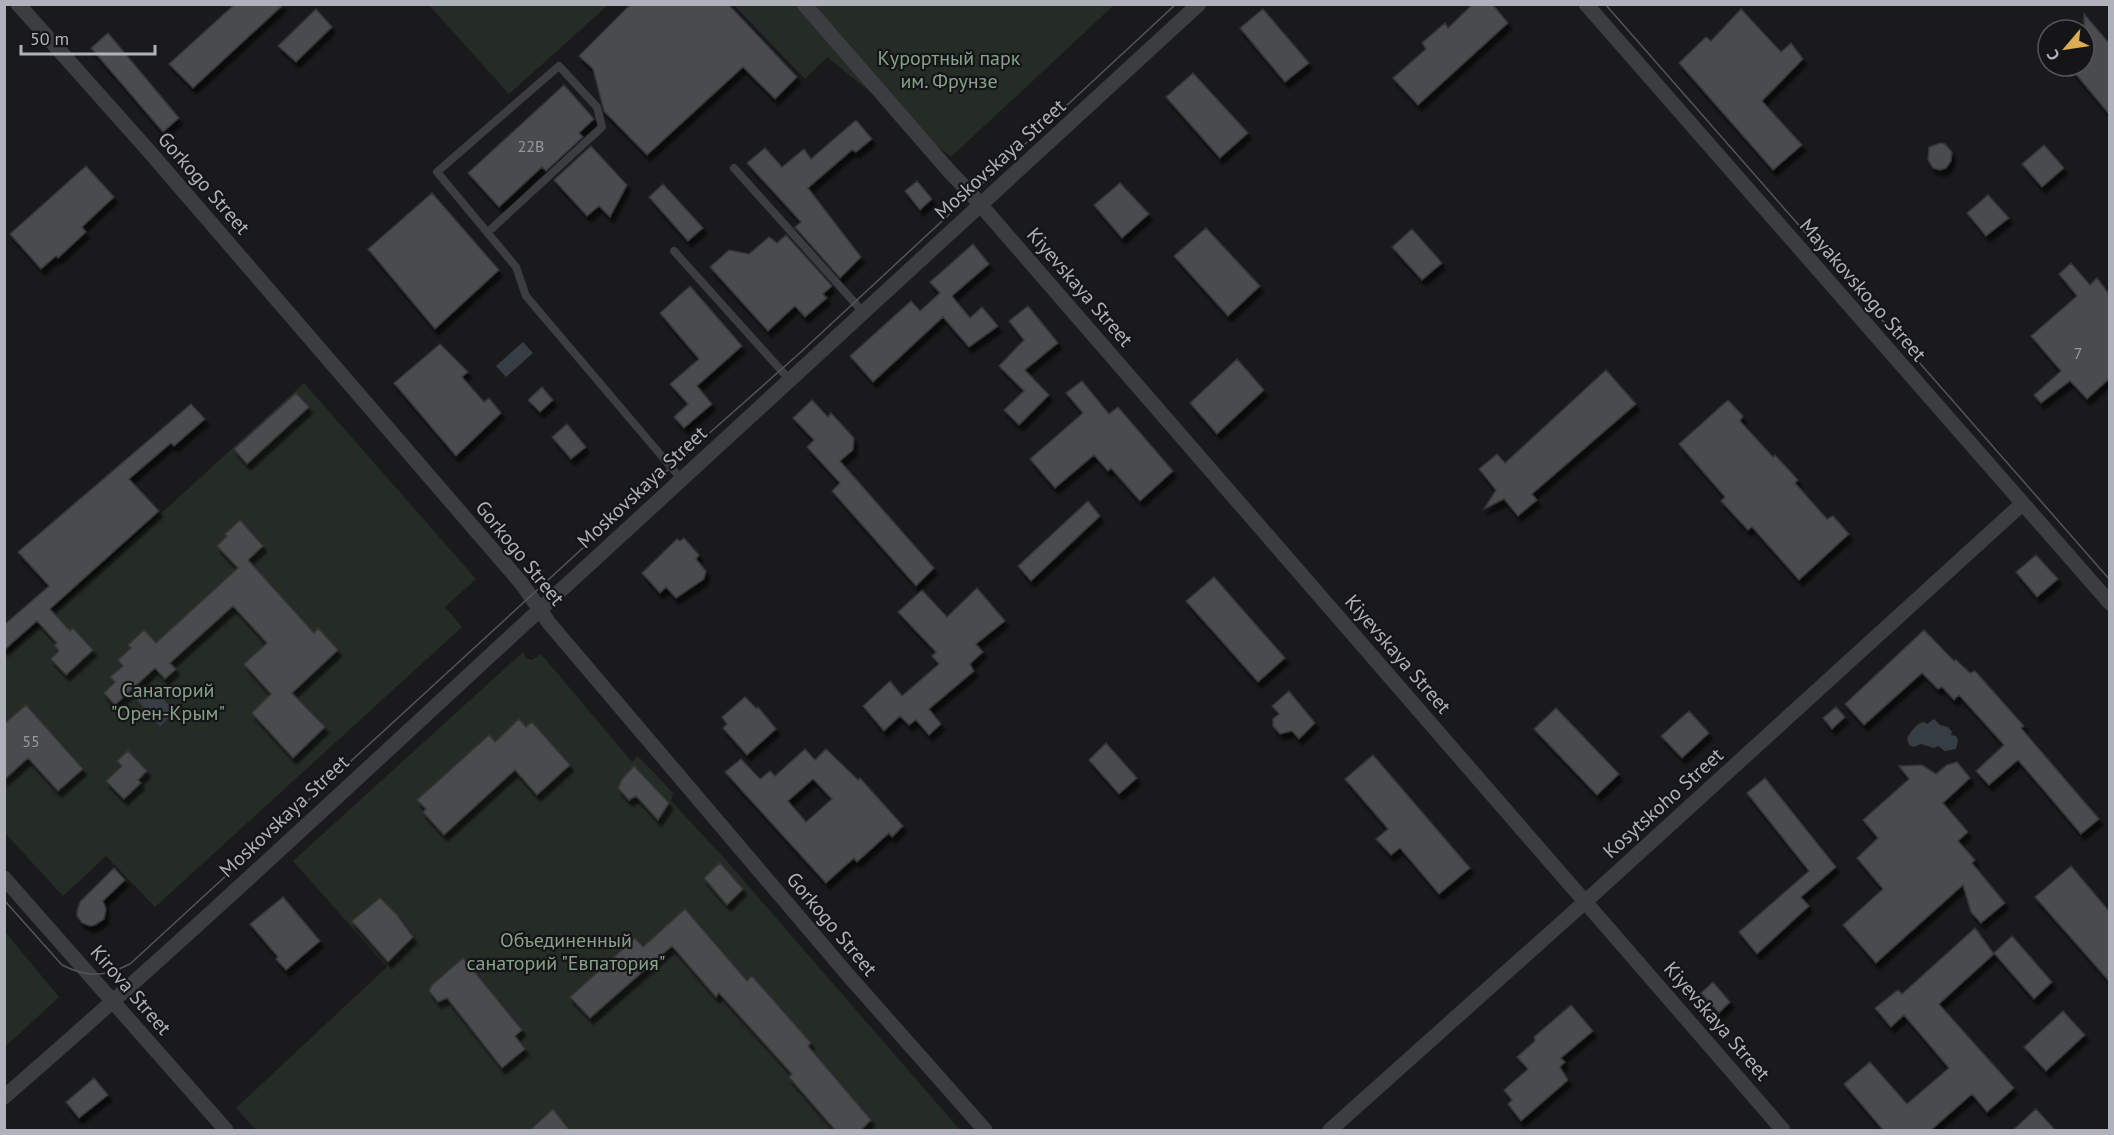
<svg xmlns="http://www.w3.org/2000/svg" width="2114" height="1135" viewBox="0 0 2114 1135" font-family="'PT Sans',sans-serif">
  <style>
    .green { fill: #252c26 }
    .water { fill: #363d44 }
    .building { fill: #4a4b4e; stroke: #353538; stroke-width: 1.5; fill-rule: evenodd; filter: url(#shadow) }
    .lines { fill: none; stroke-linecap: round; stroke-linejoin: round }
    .lane { stroke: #3c3d41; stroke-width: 8 }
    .street { stroke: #3c3d41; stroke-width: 15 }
    .tram { stroke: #53555a; stroke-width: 1.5 }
    .labels { text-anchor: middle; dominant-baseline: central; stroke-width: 4.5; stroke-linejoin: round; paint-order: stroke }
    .number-label { font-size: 16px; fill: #96989f }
    .park-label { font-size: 20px; fill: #88a28a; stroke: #151517 }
    .street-label { font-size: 20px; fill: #afb2ba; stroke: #151517 }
  </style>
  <defs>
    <filter id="shadow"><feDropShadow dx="3.5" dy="6" stdDeviation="1.5" flood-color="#0009"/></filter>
  </defs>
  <rect width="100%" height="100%" fill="#1a1a1c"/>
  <path class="green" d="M429 5H608L509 94Z
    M734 5H1114L951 157 827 57 805 79Z
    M304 383 476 579 445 607 462 627 155 907 106 856 63 896 5 833V656Z
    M523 652 526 658 532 660 541 654 632 762 638 756 673 793 671 801 725 859 960 1130H256L236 1108 387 967 293 861Z
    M5 932 59 997 5 1047Z"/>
  <path class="water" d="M523 342 533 353 506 377 496 366Z
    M152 686 175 712 160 726 137 700Z
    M1934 719 1940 725 1948 727 1952 732 1951 735 1956 736 1958 740 1956 749 1945 751 1938 746 1934 748 1921 744 1914 747 1909 745 1907 738C1911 732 1916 723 1924 722L1927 724Z"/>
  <path class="building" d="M235 4H284L193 88 169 64Z
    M631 4H728L797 77 775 99 743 67 647 155 604 111 593 69 579 56Z
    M1473 4H1492L1508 23 1418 105 1393 78 1426 49 1422 43 1445 23 1448 28Z
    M316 9 332 27 296 62 278 46Z
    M1263 9 1309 63 1285 82 1240 28Z
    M1741 9 1781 52 1791 43 1803 59 1762 101 1802 145 1773 170 1679 63 1706 37 1711 41Z
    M2084 14 2109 43V114L2069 66H2084Z
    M108 33 179 118 163 132 91 48Z
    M1193 73 1248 133 1220 158 1166 97Z
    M564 85 594 119 579 133 583 137 546 171 542 167 499 207 468 173Z
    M856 120 872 139 856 152 852 150 808 188 861 257 840 278 795 227 801 222 747 163 765 148 782 167 804 149 811 159Z
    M1940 143 1945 144 1952 152 1951 161 1946 168 1940 170 1933 168 1928 160 1929 147Z
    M2044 145 2064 168 2042 187 2022 164Z
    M591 146 627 185 610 217 599 206 587 216 554 180Z
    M86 166 114 197 82 227 86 232 58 258 56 256 41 269 10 234Z
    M917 181 932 199 920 210 905 191Z
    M1120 183 1149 214 1122 238 1094 205Z
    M663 184 703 228 688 241 649 197Z
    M432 193 499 270 435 329 368 249Z
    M1988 195 2009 218 1986 236 1967 213Z
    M1206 228 1260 286 1228 316 1174 256Z
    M1412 229 1442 263 1422 280 1392 247Z
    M786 235 832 286 823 294 827 298 805 317 795 306 768 331 710 267 729 250 749 254 769 237 777 243Z
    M973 244 989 264 952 296 970 318 982 307 998 326 969 347 943 317 873 382 850 356 911 301 920 311 940 293 930 282Z
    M2071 263 2090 285 2097 278 2109 294V379L2087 399 2070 381 2041 403 2034 395 2061 371 2031 336 2077 296 2059 274Z
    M690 286 742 346 697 386 712 404 684 428 674 417 688 404 670 384 699 359 660 313Z
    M1028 306 1058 343 1025 370 1049 395 1019 425 1004 410 1024 391 999 366 1024 340 1009 321Z
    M440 344 468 372 462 377 484 402 489 398 501 413 456 456 394 383Z
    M1237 359 1264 390 1217 434 1190 403Z
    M1606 370 1636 404 1532 494 1537 500 1518 516 1504 499 1484 509 1496 490 1479 469 1497 454 1505 463Z
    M1082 381 1109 414 1118 407 1173 471 1140 501 1111 468 1108 471 1094 455 1055 488 1030 459 1083 413 1066 393Z
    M542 387 553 400 540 412 528 400Z
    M296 393 309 407 247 464 234 449Z
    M812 400 828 417 831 413 854 438 853 450 840 461 934 568 916 586 832 491 840 483 807 447 814 440 793 418Z
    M1728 400 1743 416 1740 421 1773 457 1775 455 1798 480 1795 483 1827 519 1833 516 1849 534 1799 580 1752 527 1748 530 1721 501 1725 497 1679 444Z
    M191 404 205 419 174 446 171 443 129 479 159 511 50 609 70 631 73 628 93 650 66 675 51 659 59 651 54 645 57 643 37 621 4 650V625L49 586 18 552Z
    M567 424 586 447 571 459 552 437Z
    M1088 501 1100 516 1031 581 1018 566Z
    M240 520 263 546 248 560 314 633 318 628 338 650 292 693 325 727 293 758 252 713 271 694 244 664 267 643 233 606 170 663 176 669 165 679 155 668 115 705 104 693 115 682 110 677 123 666 118 660 131 648 128 645 144 630 156 643 238 568 217 546 227 536 225 534Z
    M684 538 699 555 696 559 706 571 704 579 676 598 666 587 660 593 642 573 677 539 680 541Z
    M2036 555 2058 579 2037 597 2016 572Z
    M1214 577 1285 658 1258 682 1186 601Z
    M977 588 1005 621 976 644 983 652 970 664 974 671 929 709 941 724 929 735 916 720 909 725 900 716 884 731 863 706 890 681 902 696 939 664 932 656 936 652 898 612 922 590 947 617Z
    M1924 630 1954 661 1956 660 1970 673 1975 671 2024 726 2021 728 2099 819 2081 834 2018 760 1989 785 1976 771 2004 745 1959 695 1954 700 1942 687 1938 689 1922 673 1864 725 1845 704Z
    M1289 691 1315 723 1299 739 1292 731 1280 734 1273 726V719L1279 714 1272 706Z
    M745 697 756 708 758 707 776 729 747 755 723 728 727 724 722 717Z
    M26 705 83 769 58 791 28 758 4 780V724Z
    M1836 707 1845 717 1832 729 1823 718Z
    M1556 708 1619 774 1597 795 1534 729Z
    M1689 711 1709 733 1682 758 1661 736Z
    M519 719 526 727 532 722 570 765 537 795 515 770 444 835 423 812 426 809 417 800 489 735 495 742Z
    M1106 743 1137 778 1119 794 1089 760Z
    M805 749 815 760 826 749 858 780 860 778 903 826 892 837 889 833 857 862 854 858 826 883 725 772 741 759 760 779 770 771 775 776ZM813 779 832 799 806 822 788 801Z
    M128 751 147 771 138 780 141 783 124 799 106 781 122 766 117 761Z
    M1373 755 1470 868 1439 894 1400 848 1391 855 1376 839 1388 829 1345 779Z
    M1957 762 1970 778 1943 803 1968 832 1958 841 1975 860 1972 863 2005 903 1981 923 1971 912 1963 885 1876 963 1843 925 1883 889 1857 858 1878 838 1863 820 1909 779 1899 766 1922 765 1936 774 1947 765Z
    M634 766 669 803 658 820 636 796 629 800 618 788 622 779Z
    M1765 778 1836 867 1801 897 1809 906 1757 954 1739 932 1809 871 1747 793Z
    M720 863 743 889 727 905 704 878Z
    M2071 866 2109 911V981L2035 897Z
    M114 868 125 880 103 901 106 909 104 919 95 925 90 926 82 923 77 916V911L80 902Z
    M283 897 320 941 286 970 276 959 278 957 250 924Z
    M380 898 397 915 413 937 388 962 352 921Z
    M685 909 747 981 752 976 811 1043 808 1046 871 1120 860 1131H836L789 1077 792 1074 719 993 716 997 672 946 590 1018 570 997 635 938 643 947Z
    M1975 928 1994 954 1939 1004 2014 1088 1987 1112 1972 1094 1930 1131H1884L1844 1084 1870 1062 1907 1104 1949 1068 1904 1015 1891 1027 1875 1008 1898 990 1902 994Z
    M2012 936 2052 982 2034 999 1994 953Z
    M463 958 522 1030 515 1036 525 1049 502 1068 447 998 438 1002 429 991 432 985Z
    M1713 982 1730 1002 1719 1013 1701 993Z
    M1571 1005 1593 1031 1561 1058 1565 1062 1560 1067 1568 1080 1521 1121 1508 1104 1512 1100 1504 1090 1528 1069 1517 1057 1535 1041 1534 1037Z
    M2063 1011 2085 1035 2046 1071 2024 1047Z
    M94 1078 108 1095 79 1118 66 1102Z
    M553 1109 570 1131H529Z
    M2036 1109 2056 1131H2012Z"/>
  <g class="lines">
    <path class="lane" d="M734 168 863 312
      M488 232 602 127 597 107 559 66 437 172 516 267 526 296 682 480
      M674 251 789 379"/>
    <path class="street" d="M18 4 148 150 522 584 549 623 848 975 985 1130
      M804 4 950 172 972 195 1783 1130
      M1586 4 2110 603
      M4 878 226 1130
      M4 1097C184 941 358 777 534 615 755 411 978 208 1199 4
      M1330 1130 1586 901 2022 504"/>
    <path class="tram" d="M1605 4 2110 580
      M4 900 62 965C88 978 104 977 130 964L671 467 802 351 1176 4"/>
  </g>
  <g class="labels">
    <g class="number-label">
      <text x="531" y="146">22В</text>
      <text x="2078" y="353">7</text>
      <text x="31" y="741">55</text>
    </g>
    <g class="park-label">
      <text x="949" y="58">Курортный парк<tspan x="949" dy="23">им. Фрунзе</tspan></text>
      <text x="168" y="690">Санаторий<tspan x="168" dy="23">"Орен-Крым"</tspan></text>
      <text x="566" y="940">Объединенный<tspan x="566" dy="23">санаторий "Евпатория"</tspan></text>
    </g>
    <g class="street-label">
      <text transform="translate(1000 159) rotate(-42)">Moskovskaya Street</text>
      <text transform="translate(204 183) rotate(49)">Gorkogo Street</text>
      <text transform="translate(1080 287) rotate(49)">Kiyevskaya Street</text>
      <text transform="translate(1863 290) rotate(49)">Mayakovskogo Street</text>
      <text transform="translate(642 487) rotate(-43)">Moskovskaya Street</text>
      <text transform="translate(520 553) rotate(51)">Gorkogo Street</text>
      <text transform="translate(1398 654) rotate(49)">Kiyevskaya Street</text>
      <text transform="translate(1663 803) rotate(-42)">Kosytskoho Street</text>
      <text transform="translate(284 816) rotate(-43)">Moskovskaya Street</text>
      <text transform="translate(832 924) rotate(50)">Gorkogo Street</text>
      <text transform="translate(131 990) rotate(49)">Kirova Street</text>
      <text transform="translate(1717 1021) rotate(49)">Kiyevskaya Street</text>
    </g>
  </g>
  <rect width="2114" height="1135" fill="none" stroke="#afb2ba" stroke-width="12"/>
  <g transform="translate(2066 48) rotate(241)"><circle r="28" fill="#151517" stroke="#535458" stroke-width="1.5"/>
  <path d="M0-4.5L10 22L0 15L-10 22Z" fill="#dcad52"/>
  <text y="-9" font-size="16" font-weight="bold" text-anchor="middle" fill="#afb2ba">С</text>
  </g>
  <path d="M21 45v9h134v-9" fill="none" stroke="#afb2ba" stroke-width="3"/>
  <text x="30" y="45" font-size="18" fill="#afb2ba" stroke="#151517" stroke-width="4.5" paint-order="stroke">50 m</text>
</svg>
